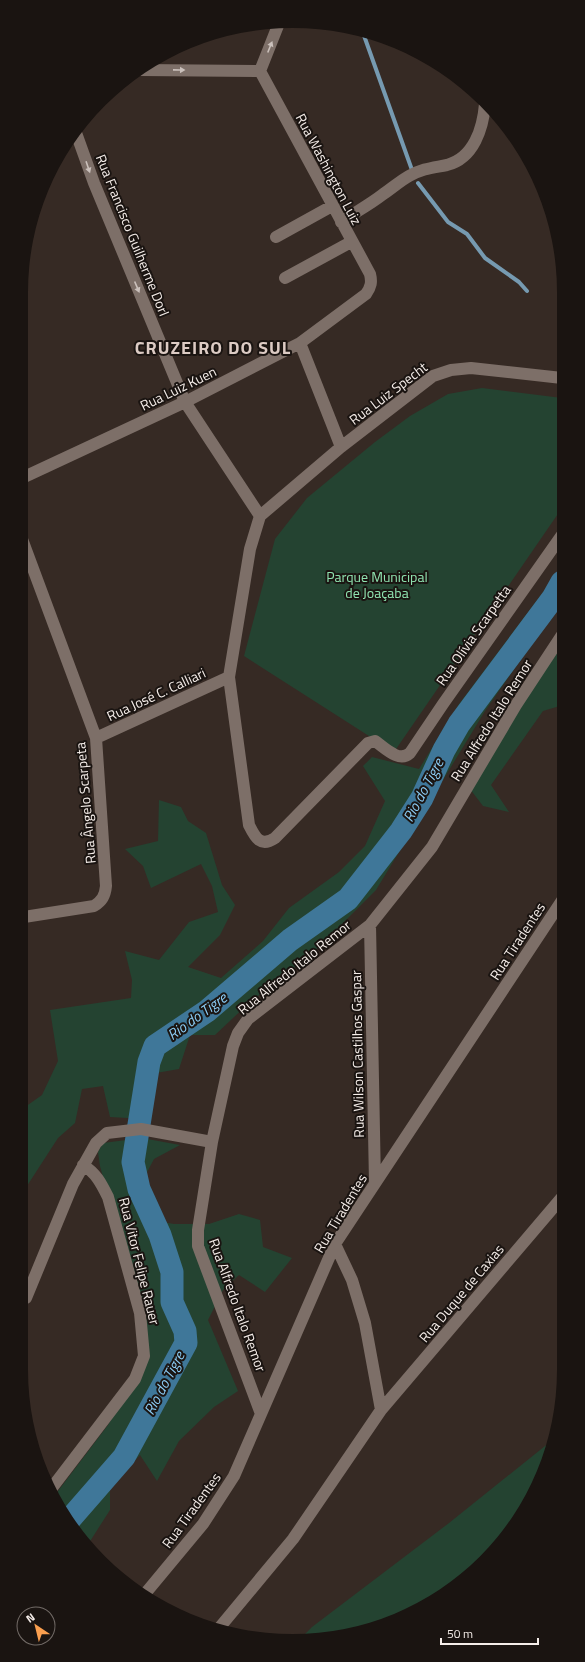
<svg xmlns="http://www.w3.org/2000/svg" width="585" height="1662" viewBox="0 0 585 1662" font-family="'Titillium Web',sans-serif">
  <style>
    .green { fill: #244331 }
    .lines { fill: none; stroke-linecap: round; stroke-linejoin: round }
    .stream { stroke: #769ab1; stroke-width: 4 }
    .river { stroke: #3f7799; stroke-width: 23 }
    .minor { stroke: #7d6f68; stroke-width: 12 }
    .oneway { fill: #cbc1bc }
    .labels { text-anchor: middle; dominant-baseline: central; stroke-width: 4; stroke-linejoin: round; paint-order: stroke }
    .street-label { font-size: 14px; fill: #f5ede9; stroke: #1a1411 }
    .park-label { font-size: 14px; fill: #90e4b1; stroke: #1a1411 }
    .water-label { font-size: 15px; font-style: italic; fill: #8ccdf6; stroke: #1a1411 }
    .district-label { font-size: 18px; font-weight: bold; letter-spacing: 1px; fill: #dccbc4; stroke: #1a1411 }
  </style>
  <rect width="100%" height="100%" fill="#362a24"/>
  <path class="green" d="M482 388 562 398V508L394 752 244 656 275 539 307 498 375 442 410 416 448 394Z
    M562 567V600L485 711 376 890 311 955 250 1002 215 1035H190L179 1069 156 1073 145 1119 110 1117 103 1086 82 1089 75 1123 58 1138 25 1189V1107L42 1095 58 1061 50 1010 131 998 132 980 125 951 159 960 189 922 218 912 212 886 201 864 151 888 143 866 125 849 158 841 159 800 181 807 188 821 206 833 222 885 235 905 220 935 188 967 221 978 263 941 289 908 339 872 365 846 385 801 363 766 372 757 419 769 459 704Z
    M562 639 563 705 543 711 491 785 509 812 483 806 470 789Z
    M142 1138 180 1145 154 1159 144 1178 157 1221 174 1224H209L239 1214 260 1220 263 1247 292 1258 265 1292 239 1275 223 1290 208 1320 238 1391 214 1407 179 1441 157 1481 140 1455 110 1488V1510L87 1546 55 1495 108 1425 146 1361 123 1251 100 1166 98 1152 103 1143Z
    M555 1438 518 1521 485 1561 444 1595 363 1632 310 1640H299L312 1627 449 1523Z"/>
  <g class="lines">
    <path class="stream" d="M362 30 412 170
      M418 183 448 222 467 234 485 258 519 282 527 291"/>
    <path class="river" d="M70 1519 124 1457 186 1343 185 1331 172 1302V1272L160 1235 139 1189 133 1162 149 1062 155 1046 207 1011 290 940 348 899 401 831 422 798 444 750 459 724 553 598 562 582"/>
    <path class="minor" d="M140 70 260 71
      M260 71 279 23
      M75 130 94 183 185 402 260 516
      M341 222C354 213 369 205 382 195 391 189 400 181 409 176 424 168 432 168 447 165 474 158 483 128 485 104
      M276 237 332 206
      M285 278 351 242
      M300 343 341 447
      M22 478 185 402 300 343 366 294C371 287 372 282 370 274L260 71
      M260 516 250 549 229 677 249 825C255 837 260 848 275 838L368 743 375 741C385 748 399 763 410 753L443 704 562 535
      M260 516 341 447 433 376 451 370 471 368 562 378
      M22 539 96 738 106 886C105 896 102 901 94 906L24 917
      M96 738 229 677
      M370 925 375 1183
      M335 1244 352 1280 365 1323 381 1410
      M26 1298 73 1184 96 1143 107 1133 141 1129 212 1142
      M261 1414 198 1246V1230L212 1142 233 1046 238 1033 248 1019 370 925 432 847 516 705 562 635
      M51 1489 135 1379 144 1356 140 1313 108 1197C101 1183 96 1173 83 1165
      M144 1595 203 1524 234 1476 335 1244 563 899
      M220 1627 293 1539 381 1410 564 1195"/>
  </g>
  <defs><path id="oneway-solid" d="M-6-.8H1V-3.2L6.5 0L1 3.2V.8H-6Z"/></defs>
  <g class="oneway">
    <use href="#oneway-solid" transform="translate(270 47) rotate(-68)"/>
    <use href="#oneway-solid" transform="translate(179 70) rotate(1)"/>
    <use href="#oneway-solid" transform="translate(88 167) rotate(71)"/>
    <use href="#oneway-solid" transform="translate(137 287) rotate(67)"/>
  </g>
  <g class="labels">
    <g class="street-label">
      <text transform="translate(329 169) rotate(62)">Rua Washington Luiz</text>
      <text transform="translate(133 235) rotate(68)">Rua Francisco Guilherme Dorl</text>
      <text transform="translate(178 388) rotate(-26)">Rua Luiz Kuen</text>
      <text transform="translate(388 393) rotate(-37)">Rua Luiz Specht</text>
      <text transform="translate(473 635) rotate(-55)">Rua Olívia Scarpetta</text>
      <text transform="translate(156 694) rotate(-25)">Rua José C. Calliari</text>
      <text transform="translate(491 720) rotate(-58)">Rua Alfredo Italo Remor</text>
      <text transform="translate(85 803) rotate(-95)">Rua Ângelo Scarpeta</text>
      <text transform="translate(517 941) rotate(-57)">Rua Tiradentes</text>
      <text transform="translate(294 967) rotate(-39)">Rua Alfredo Italo Remor</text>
      <text transform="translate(357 1054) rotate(-91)">Rua Wilson Castilhos Gaspar</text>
      <text transform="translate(340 1213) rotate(-59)">Rua Tiradentes</text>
      <text transform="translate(140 1261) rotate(76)">Rua Vitor Felipe Rauer</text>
      <text transform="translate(461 1293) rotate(-50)">Rua Duque de Caxias</text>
      <text transform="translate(238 1305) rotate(70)">Rua Alfredo Italo Remor</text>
      <text transform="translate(191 1510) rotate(-54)">Rua Tiradentes</text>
    </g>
    <g class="park-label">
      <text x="377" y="576">Parque Municipal<tspan x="377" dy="16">de Joaçaba</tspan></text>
    </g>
    <g class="water-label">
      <text transform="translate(423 790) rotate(-62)">Rio do Tigre</text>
      <text transform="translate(197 1016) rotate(-36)">Rio do Tigre</text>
      <text transform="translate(164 1383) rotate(-62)">Rio do Tigre</text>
    </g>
    <g class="district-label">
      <text x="213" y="347">CRUZEIRO DO SUL</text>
    </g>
  </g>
  <path d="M0 0H585V1662H0ZM292 28H293A264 264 0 0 1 557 292V1370A264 264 0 0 1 293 1634H292A264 264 0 0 1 28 1370V292A264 264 0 0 1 292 28Z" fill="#1a1411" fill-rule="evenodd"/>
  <g transform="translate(36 1626) rotate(325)"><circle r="19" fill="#1a1411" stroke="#726b67"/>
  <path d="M0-3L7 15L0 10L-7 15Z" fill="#fa9f4f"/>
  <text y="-6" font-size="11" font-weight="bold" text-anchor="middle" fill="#f5ede9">N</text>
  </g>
  <path d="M441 1638v6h97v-6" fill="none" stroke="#f5ede9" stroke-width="2"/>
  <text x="447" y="1638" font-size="12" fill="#f5ede9" stroke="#1a1411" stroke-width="3" paint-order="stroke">50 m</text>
</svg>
